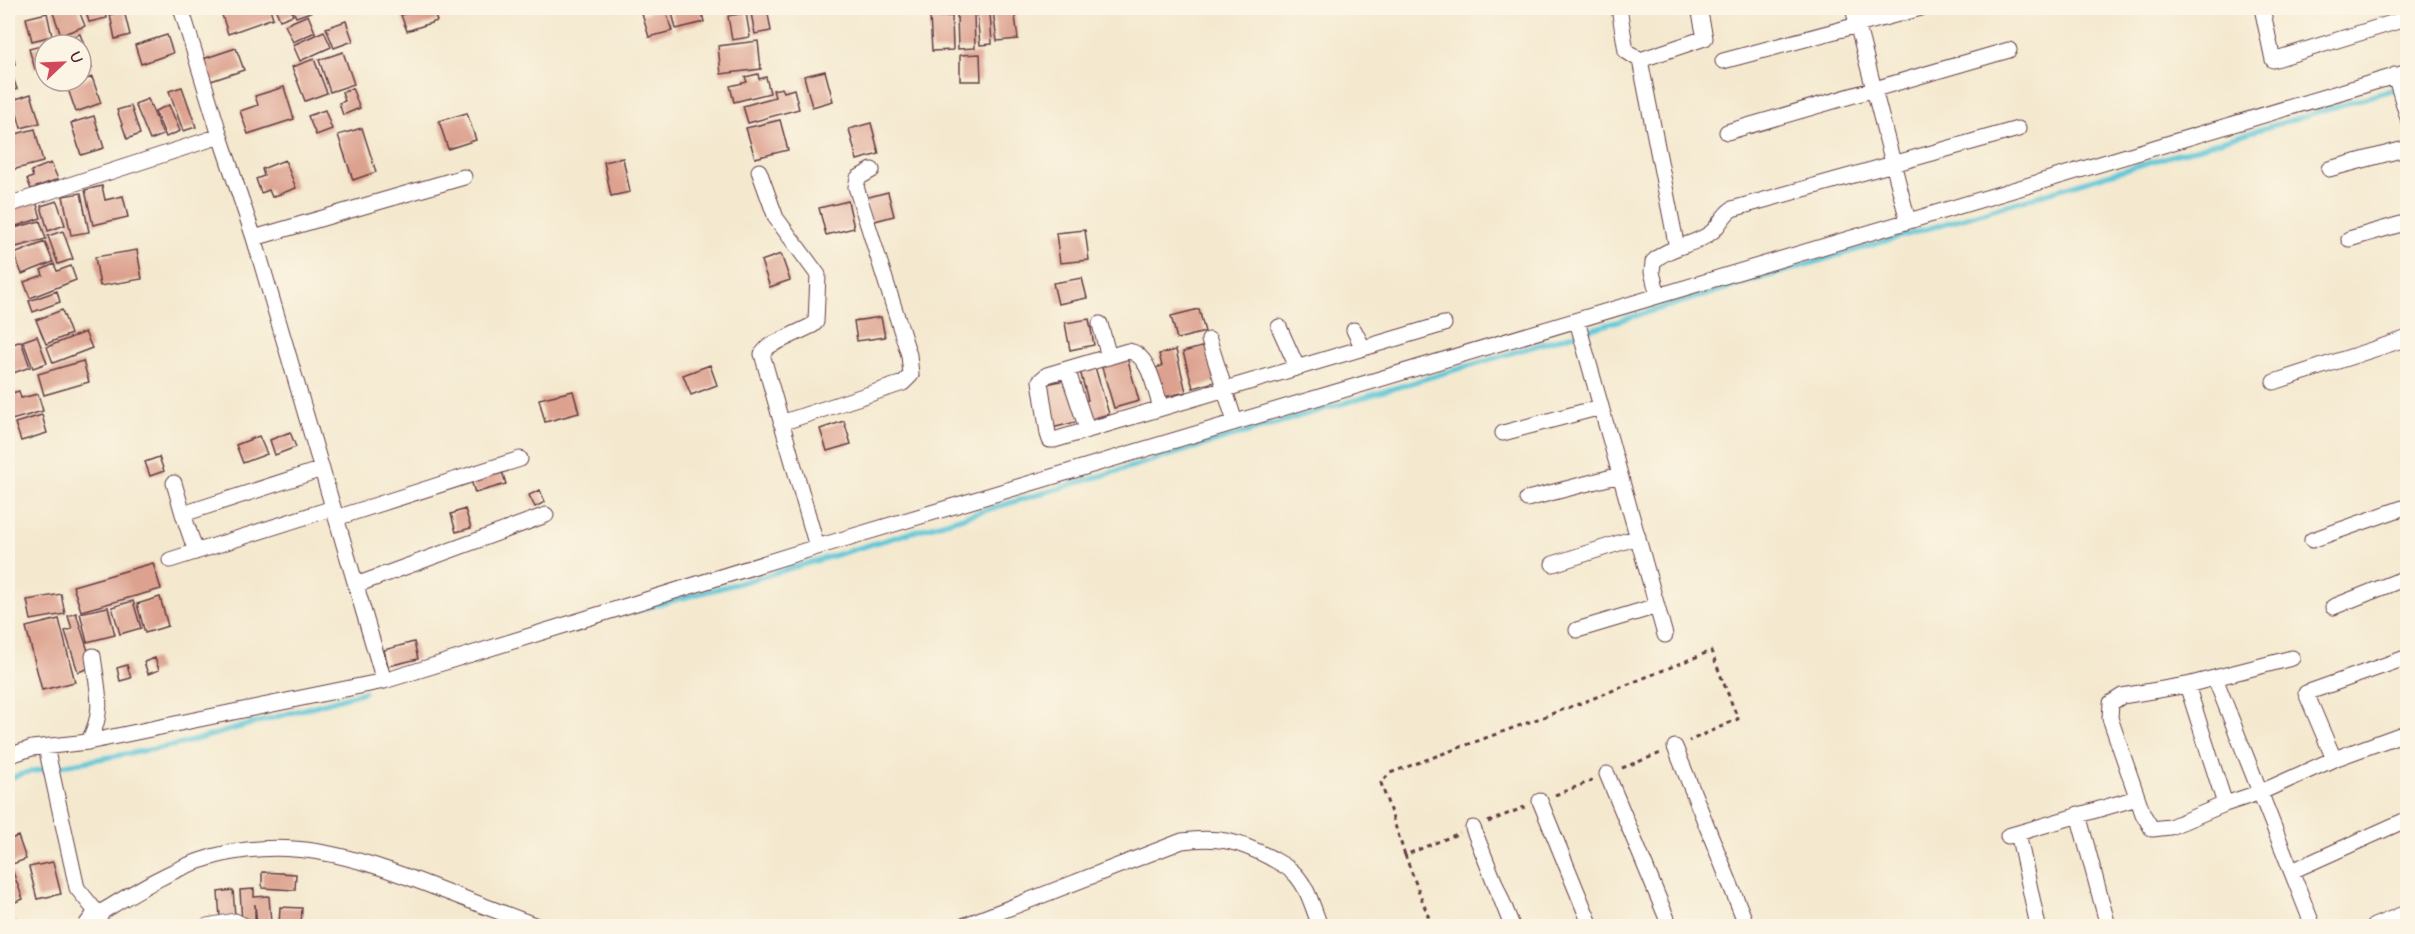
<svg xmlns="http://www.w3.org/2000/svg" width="2415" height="934" viewBox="0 0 2415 934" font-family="'Comic Neue',sans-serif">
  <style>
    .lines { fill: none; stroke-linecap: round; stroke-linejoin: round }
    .stream { stroke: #5cc6d8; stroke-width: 5 }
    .building { fill: #dda18f }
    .street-casing { stroke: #643d44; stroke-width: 17 }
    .secondary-casing { stroke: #643d44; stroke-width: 23 }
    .path { stroke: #643d44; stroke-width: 3; stroke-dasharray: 4.5 4.5; stroke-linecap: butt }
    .street { stroke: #fff; stroke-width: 15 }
    .secondary { stroke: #fff; stroke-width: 21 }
  </style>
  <rect width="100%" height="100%" fill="#fcf5e5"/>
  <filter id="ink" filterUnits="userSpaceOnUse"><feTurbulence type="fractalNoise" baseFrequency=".0167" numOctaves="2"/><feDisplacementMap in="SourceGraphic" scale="12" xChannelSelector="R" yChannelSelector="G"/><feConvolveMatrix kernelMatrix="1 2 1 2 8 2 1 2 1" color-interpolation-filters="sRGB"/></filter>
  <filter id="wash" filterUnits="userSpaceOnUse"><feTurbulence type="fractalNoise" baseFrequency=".008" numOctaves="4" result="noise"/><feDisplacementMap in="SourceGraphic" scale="24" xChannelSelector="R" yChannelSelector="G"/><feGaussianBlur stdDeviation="1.35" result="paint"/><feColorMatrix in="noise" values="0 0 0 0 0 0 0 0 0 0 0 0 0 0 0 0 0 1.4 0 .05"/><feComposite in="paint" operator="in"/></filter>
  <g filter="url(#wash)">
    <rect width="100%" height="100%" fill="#f4e9cf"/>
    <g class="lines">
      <path class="stream" d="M634 611 765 576 1010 503 2408 85
        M8 779 28 772 181 744 364 692"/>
    </g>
    <g id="blocks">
      <path class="building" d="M59 8H78L85 26 61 35 52 10Z
        M85 8H105L107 18 89 22Z
        M234 8H270L273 18 228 34 222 15 235 10Z
        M275 8H290L293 15 280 20Z
        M292 8H312L313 11 296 17Z
        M420 8H432L437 21 407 31 401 15Z
        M665 8 672 31 649 37 642 14Z
        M671 8H701L704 22 676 29Z
        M721 8H745V9L723 13Z
        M750 8H767L771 31 755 34Z
        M1014 8 1018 39 997 41 993 11Z
        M124 11 130 35 115 39 110 15Z
        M990 12 992 44 980 45 977 13Z
        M47 13 52 36 32 41 26 18Z
        M746 13 750 37 732 40 728 16Z
        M957 14H974L975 48 958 49Z
        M308 15 315 32 293 42 285 25Z
        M952 16 953 50 932 51 930 17Z
        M346 21 353 41 334 48 326 28Z
        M324 31 331 47 300 61 293 45Z
        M80 34 92 68 81 72V45H59L58 41Z
        M167 35 173 53 141 64 135 45Z
        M758 41 761 69 721 74 718 46Z
        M8 44H10L15 64 8 66Z
        M45 45V66L35 69 29 49Z
        M236 48 244 70 211 81 203 59Z
        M343 52 354 84 330 92 319 60Z
        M980 54 981 81H960V55Z
        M314 59 327 93 305 101 292 67Z
        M825 71 833 101 812 107 804 76Z
        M758 74 759 79 766 77 770 93 734 102 730 86 747 82 745 77Z
        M12 75 17 89 8 92V76Z
        M92 77 101 103 76 112 67 86Z
        M182 87 196 127 183 131 169 91Z
        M284 87 294 119 248 134 240 111 258 105 255 96Z
        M352 88 360 108 343 115 339 103 345 101 342 92Z
        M782 88 784 92 794 89 799 109 748 123 743 106 775 97 773 90Z
        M31 94 40 123 21 128 13 100Z
        M148 99 163 135 150 140 135 104Z
        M8 104 14 126 8 128Z
        M169 105 180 131 166 137 155 111Z
        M131 106 140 134 127 139 117 110Z
        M325 110 332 129 316 135 308 116Z
        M467 113 476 140 448 149 439 121Z
        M94 116 104 148 81 155 71 123Z
        M780 120 788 150 755 158 746 128Z
        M871 123 879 154 857 160 849 129Z
        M362 128 376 172 353 180 338 135Z
        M35 129 43 162 8 171V136Z
        M623 158 630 192 611 196 604 162Z
        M285 160 296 188 272 197 269 190 261 193 256 179 264 176 262 169Z
        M51 163 58 179 31 189 27 179 33 177 31 171Z
        M102 186 105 200 123 196 128 217 93 225 85 190Z
        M888 192 894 216 871 222 865 198Z
        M81 193 89 232 71 235 63 196Z
        M35 198 41 218 16 226 10 206Z
        M57 201 65 225 48 231 41 206Z
        M848 201 854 228 826 235 819 208Z
        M40 221 46 239 16 247 11 229Z
        M8 225 12 242 8 243Z
        M1085 230 1089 260 1060 263 1056 233Z
        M63 231 73 259 58 264 48 236Z
        M45 242 53 262 22 274 14 254Z
        M137 250 142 279 100 286 95 257Z
        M781 254 790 280 770 287 761 261Z
        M54 264 57 271 71 266 76 280 30 298 24 282 43 275 41 270Z
        M1082 278 1087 298 1058 304 1053 283Z
        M57 291 60 302 33 312 29 301Z
        M1199 309 1205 332 1177 339 1171 316Z
        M62 310 71 334 46 344 36 320Z
        M881 317 885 337 857 341 854 321Z
        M1089 319 1094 345 1070 350 1065 323Z
        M85 332 92 348 53 363 47 347Z
        M37 336 47 363 33 368 23 341Z
        M21 341 30 367 8 375V352L14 366 8 346Z
        M1209 345 1218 381 1193 388 1183 352Z
        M1176 350 1186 392 1160 398 1153 369 1162 366 1159 354Z
        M1127 357 1139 401 1114 408 1101 364Z
        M83 361 89 382 44 395 38 374Z
        M710 365 717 385 691 395 683 375Z
        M1095 367 1109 414 1087 420 1081 402 1088 400 1080 371Z
        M1070 379 1080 421 1052 428 1042 385Z
        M19 391 21 398 38 394 43 411 8 421V394Z
        M573 391 579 413 545 422 539 399Z
        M42 415 47 433 21 441 15 423Z
        M844 421 851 444 827 451 820 429Z
        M290 432 296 447 275 455 270 440Z
        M259 436 267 454 243 463 236 445Z
        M159 457 164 471 150 476 145 462Z
        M502 471 506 484 475 493 471 480Z
        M540 490 545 502 535 507 529 495Z
        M465 509 471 528 456 532 451 514Z
        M153 563 161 589 81 611 73 586Z
        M61 594 65 614 31 620 27 600Z
        M160 597 168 626 145 633 137 604Z
        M133 601 141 628 120 634 112 607Z
        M108 607 115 635 87 642 80 613Z
        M76 613 93 667 78 672 65 631 72 629 68 616Z
        M59 619 75 682 42 690 26 627Z
        M414 642 418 659 388 666 384 650Z
        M155 658 159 670 148 674 144 662Z
        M127 665 131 678 120 681 117 668Z
        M18 836 26 859 10 865 8 840Z
        M53 862 61 894 37 899 29 867Z
        M13 872 23 899 8 905V874Z
        M262 872 296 874 295 890 262 888Z
        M254 889V897L269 896 271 923 257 924 255 904V922L242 923 240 890Z
        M233 890 235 916 220 918 218 892Z
        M280 907 302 908 301 926H279Z
        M16 921 18 926H8V923Z"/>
    </g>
  </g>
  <g filter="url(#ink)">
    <use href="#blocks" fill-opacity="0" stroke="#643d44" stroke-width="1.5"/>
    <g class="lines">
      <defs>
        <path id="street" d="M181 8 220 136 254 238 384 681
          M1619 8 1626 51 1640 60 1677 248
          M1853 8 1908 221
          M2262 8 2273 60 2408 18
          M1640 60 1705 38 1699 8
          M1723 61 1921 8
          M2395 75 2408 118
          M1727 132 2009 50
          M2329 169 2408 148
          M759 171 776 218 818 275 816 322 813 325 769 346 762 354 817 547
          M8 205 220 136
          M254 238 464 177
          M2349 239 2408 222
          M1658 296 1652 272 1653 262C1669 245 1696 246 1713 231 1720 224 1723 215 1732 209L2018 129
          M1577 321 1665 635
          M1100 324 1109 357
          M1279 327 1297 367
          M1354 330 1363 348
          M1209 340 1235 422
          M1067 369 1087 429
          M2274 382 2408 338
          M1161 408C1155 390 1149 353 1128 351L1047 375 1040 381 1048 434 1050 440H1054L1444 324
          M781 423 903 383 911 375 909 355 856 187 858 178 872 170
          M1503 433 1601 407
          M174 483 183 514 322 469
          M1527 499 1620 475
          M183 514 196 552
          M336 518 520 459
          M2312 540 2408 506
          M170 560 333 508
          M1553 564 1638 537
          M356 585 546 515
          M2333 607 2408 577
          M1577 630 1657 606
          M2292 658 2187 685 2122 696 2111 703 2110 718 2143 814 2152 829 2170 827 2225 804 2261 792 2334 759 2408 732
          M2215 678 2313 926
          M2187 685 2225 804
          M88 742C106 711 97 689 93 656
          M46 747 77 888 98 914C130 895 164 873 199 861 283 832 356 857 434 887 468 900 503 913 537 926
          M1675 747 1747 926
          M8 756 32 748 88 742 384 681 817 547 2408 72
          M2334 759 2306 693 2408 657
          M1607 774 1670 926
          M1540 801 1591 926
          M2078 814 2108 926
          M1473 828 1512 926
          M2018 833 2038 926
          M2008 836 2137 798
          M2292 871 2408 819
          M207 926 235 921 245 926
          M963 926 1182 841C1218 836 1239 841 1271 858 1278 862 1288 867 1294 873 1308 887 1313 908 1320 926
          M2374 926 2408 912"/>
        <path id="secondary" d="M89 926 98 914"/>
      </defs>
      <use href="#street" class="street-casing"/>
      <use href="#secondary" class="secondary-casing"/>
      <path class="path" d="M1622 768 1661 753
        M1555 795 1594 780
        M1488 822 1527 806
        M1405 855 1381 783 1390 773 1584 702 1711 651 1738 719 1689 741
        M1432 926 1405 855 1460 833"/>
      <use href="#street" class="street"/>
      <use href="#secondary" class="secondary"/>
    </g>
  </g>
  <rect width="2415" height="934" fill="none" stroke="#fcf5e5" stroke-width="30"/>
  <g transform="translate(63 63) rotate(67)"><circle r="28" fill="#fcf5e5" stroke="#b59f9b" stroke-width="1.5"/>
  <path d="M0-4.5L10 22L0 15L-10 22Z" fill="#d1495b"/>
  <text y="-9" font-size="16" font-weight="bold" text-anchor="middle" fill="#4a1f2b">U</text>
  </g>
</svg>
